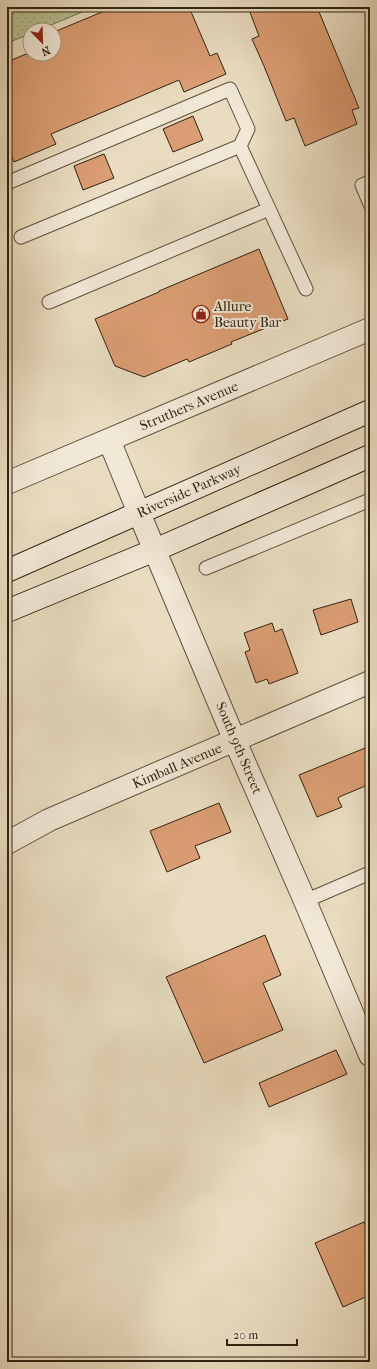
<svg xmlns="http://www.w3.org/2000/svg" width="377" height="1369" viewBox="0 0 377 1369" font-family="'IM FELL French Canon',serif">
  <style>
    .grass { fill: url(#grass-dots); stroke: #747251 }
    .building { fill: #db9d73; stroke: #302311 }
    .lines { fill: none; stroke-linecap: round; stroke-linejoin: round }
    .service-casing { stroke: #5e513d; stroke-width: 15 }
    .minor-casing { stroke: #5e513d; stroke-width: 24 }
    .tertiary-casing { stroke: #5e513d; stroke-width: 24 }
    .secondary-casing { stroke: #302311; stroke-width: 24 }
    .service { stroke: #f1e8d6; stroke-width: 13 }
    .minor { stroke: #f1e8d6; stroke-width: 22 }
    .tertiary { stroke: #f1e8d6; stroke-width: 22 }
    .secondary { stroke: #f1e8d6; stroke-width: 22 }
    .labels { text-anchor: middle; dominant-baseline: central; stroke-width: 4; stroke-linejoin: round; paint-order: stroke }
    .poi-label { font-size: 14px; fill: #302311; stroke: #f1e8d6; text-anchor: start }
    .street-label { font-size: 14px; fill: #302311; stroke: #f1e8d6 }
  </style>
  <defs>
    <pattern id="grass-dots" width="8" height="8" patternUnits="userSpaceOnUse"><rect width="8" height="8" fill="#b8c091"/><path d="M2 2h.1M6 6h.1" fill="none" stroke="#9ea57c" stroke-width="1.8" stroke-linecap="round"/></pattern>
  </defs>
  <rect width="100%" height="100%" fill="#e9dcc0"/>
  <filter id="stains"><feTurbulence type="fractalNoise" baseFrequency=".005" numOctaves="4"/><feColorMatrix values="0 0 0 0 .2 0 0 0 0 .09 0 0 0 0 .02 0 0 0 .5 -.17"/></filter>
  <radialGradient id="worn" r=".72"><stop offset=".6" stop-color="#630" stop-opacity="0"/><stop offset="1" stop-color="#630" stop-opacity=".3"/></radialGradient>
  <path class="grass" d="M7 7H94L39 30H30V34L7 43Z"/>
  <path class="building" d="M114 7H189L210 56 217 53 226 74 184 92 179 80 51 134 56 144 14 162 7 145V62L26 54H54V32Z
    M248 7H317L359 108 352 110 357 124 305 146 294 118 286 121 264 66 252 39 259 36Z
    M193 116 203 140 173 152 163 129Z
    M104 154 114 178 83 190 74 166Z
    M259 249 288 319 231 342 232 344 189 362 187 359 144 377 115 366 95 319 159 292V291Z
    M351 599 358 622 321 635 313 610Z
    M272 623 275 632 282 629 298 673 269 684 267 679 256 683 245 652 250 650 244 633Z
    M370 746V784L339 797 338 799 342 807 317 817 299 775Z
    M219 803 231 832 195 846 200 858 167 872 150 831Z
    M265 935 281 975 263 983 283 1030 204 1063 166 977Z
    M336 1050 347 1074 269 1107 259 1083Z
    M364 1222 370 1237V1295L343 1307 315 1243Z"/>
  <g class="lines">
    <defs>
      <path id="service" d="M370 182 362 185 370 204
        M7 183 230 89 248 129 240 146 306 289
        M21 237 240 146
        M49 302 269 209
        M206 568 370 500
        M305 901 370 873"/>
      <path id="minor" d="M109 440 139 513
        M7 483 370 329
        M7 843 49 820 370 682"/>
      <path id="tertiary" d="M139 513 235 741 305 901 370 1055"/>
      <path id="secondary" d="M7 571 370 411
        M7 611 155 550 370 456"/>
    </defs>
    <use href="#service" class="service-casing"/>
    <use href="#minor" class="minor-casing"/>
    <use href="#tertiary" class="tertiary-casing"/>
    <use href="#secondary" class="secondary-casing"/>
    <use href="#service" class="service"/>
    <use href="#minor" class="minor"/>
    <use href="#tertiary" class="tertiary"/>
    <use href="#secondary" class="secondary"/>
  </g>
  <defs>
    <symbol id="shop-ring" viewBox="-11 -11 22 22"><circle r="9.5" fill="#f1e8d6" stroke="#8f2418" stroke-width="1.5"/><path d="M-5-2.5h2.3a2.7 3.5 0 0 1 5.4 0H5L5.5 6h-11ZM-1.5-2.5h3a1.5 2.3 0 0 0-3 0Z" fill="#8f2418"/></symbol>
  </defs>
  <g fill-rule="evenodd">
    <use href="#shop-ring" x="191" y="304" width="20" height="20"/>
  </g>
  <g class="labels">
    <g class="poi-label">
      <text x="214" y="306">Allure<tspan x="214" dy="16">Beauty Bar</tspan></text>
    </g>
    <g class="street-label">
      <text transform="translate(189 406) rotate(-23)">Struthers Avenue</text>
      <text transform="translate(189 491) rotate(-24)">Riverside Parkway</text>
      <text transform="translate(239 748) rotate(67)">South 9th Street</text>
      <text transform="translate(177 766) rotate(-23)">Kimball Avenue</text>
    </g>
  </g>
  <rect width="377" height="1369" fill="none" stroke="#e9dcc0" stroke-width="24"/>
  <rect x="8" y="8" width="361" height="1353" fill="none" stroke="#302311" stroke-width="2"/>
  <rect x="12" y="12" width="353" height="1345" fill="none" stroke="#302311"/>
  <g transform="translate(42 42) rotate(157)"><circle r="19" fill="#f1e8d6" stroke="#a49987"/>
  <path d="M0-3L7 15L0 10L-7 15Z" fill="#8f2418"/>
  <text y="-6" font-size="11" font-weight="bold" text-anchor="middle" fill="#302311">N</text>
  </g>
  <path d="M227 1339v6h70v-6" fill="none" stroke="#302311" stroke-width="2"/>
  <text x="233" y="1339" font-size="12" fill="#302311" stroke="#f1e8d6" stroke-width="3" paint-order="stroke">20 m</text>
  <rect width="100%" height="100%" filter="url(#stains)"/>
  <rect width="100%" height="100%" fill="url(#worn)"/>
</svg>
